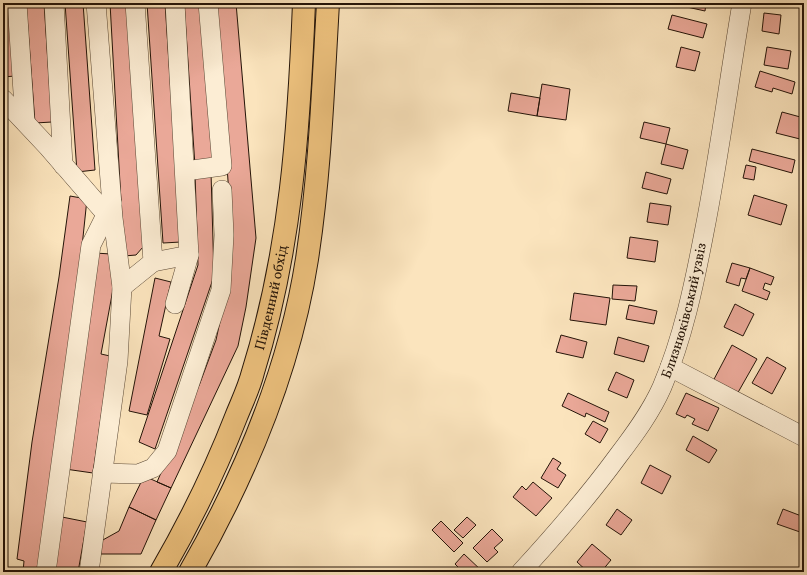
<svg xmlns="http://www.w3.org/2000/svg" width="807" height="575" viewBox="0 0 807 575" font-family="Vollkorn,serif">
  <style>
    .building { fill: #eaa898; stroke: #241408 }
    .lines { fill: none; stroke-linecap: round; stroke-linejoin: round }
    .minor-casing { stroke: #5a4835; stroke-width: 20 }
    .major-casing { stroke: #241408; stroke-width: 24 }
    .minor { stroke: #fcedd4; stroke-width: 19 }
    .major { stroke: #eec27e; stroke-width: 22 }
    .labels { text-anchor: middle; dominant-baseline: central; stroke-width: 3; stroke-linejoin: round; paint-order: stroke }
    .street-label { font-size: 14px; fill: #241408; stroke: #fcedd4 }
  </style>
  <rect width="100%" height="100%" fill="#fbe4bd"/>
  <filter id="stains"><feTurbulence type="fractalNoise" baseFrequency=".005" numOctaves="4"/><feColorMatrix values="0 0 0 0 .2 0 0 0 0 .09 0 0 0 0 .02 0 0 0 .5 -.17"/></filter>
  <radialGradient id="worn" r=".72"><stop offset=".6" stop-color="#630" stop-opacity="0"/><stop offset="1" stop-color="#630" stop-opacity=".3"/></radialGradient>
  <path class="building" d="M3 3H10L15 76 3 77Z
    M26 3H44L52 122 35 123Z
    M65 3H83L95 170 77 172Z
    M110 3H129L143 247 136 255 124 256Z
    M147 3H165L181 242 163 243Z
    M184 3H202L213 165 195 166Z
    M216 3H236L256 238 246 307 238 346 171 488 157 482 200 383 216 340 224 303 232 240Z
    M678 3H706L705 11 678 5Z
    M786 3H801L800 7Z
    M764 13 781 15 779 34 762 31Z
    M672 15 707 24 703 38 668 29Z
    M681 47 700 52 695 71 676 67Z
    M767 47 791 51 788 69 764 65Z
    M760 71 795 82 792 94 773 88 772 92 755 87Z
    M542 84 570 89 566 120 537 116Z
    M511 93 540 98 537 116 508 111Z
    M782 112 804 118 800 139 776 133Z
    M644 122 670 128 666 144 640 138Z
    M666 144 688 150 683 169 661 164Z
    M752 149 795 160 792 173 749 161Z
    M746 165 756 167 754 180 743 178Z
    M211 172 214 276 155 449 139 442 198 265 195 173Z
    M646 172 671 179 667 194 642 188Z
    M754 195 787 205 781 225 748 215Z
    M70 196 87 199 71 352 39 572H23L24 561 17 559 32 442 59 277Z
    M650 203 671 206 668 225 647 222Z
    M630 237 658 241 655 262 627 258Z
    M95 253 111 254 114 284 101 354 110 356 93 473 65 469Z
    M732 263 750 268 746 279 741 278 739 286 726 282Z
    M750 268 774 277 771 285 765 283 763 289 770 292 767 300 742 291Z
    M155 278 171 282 159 336 170 339 147 415 129 411Z
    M613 285 637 286 635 301 612 299Z
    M574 293 610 298 606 325 570 320Z
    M735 304 754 314 743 336 724 327Z
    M629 305 657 311 654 324 626 319Z
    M561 335 587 342 583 358 556 352Z
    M618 337 649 346 644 362 614 354Z
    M732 345 757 359 736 396 712 383Z
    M767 357 786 368 772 394 752 383Z
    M616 372 634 380 627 398 608 390Z
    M568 393 609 412 605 422 586 413 585 417 562 406Z
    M686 393 719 408 708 431 692 424 695 419 687 415 685 418 676 414Z
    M593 421 608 429 600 443 585 434Z
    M693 436 717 450 709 463 686 450Z
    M553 458 561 463 557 469 566 475 558 488 541 478Z
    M650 465 671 476 662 494 641 483Z
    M144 476 171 488 156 520 129 507Z
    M533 482 552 498 536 516 513 497 522 486 526 490Z
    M129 507 156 520 141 554H101V541L119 531Z
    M617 509 632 520 621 535 606 525Z
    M783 509 804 517 800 532 777 524Z
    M62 517 87 522 78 572 53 571Z
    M467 517 476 525 463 538 454 530Z
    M441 521 463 543 454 552 432 530Z
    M492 529 503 540 494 548 498 552 487 562 473 548Z
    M592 544 611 560 601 572H588L577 562Z
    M464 554 483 572H463L455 564Z
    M606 568 610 572H602Z"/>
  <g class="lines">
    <defs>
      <g id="minor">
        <path d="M17 3 25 122"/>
        <path d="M54 3 63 165"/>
        <path d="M3 99 48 147 106 214"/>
        <path d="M185 171 222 166 208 3"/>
        <path d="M153 262 189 255 175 3"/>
        <path d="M122 287 153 262 135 3"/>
        <path d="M175 304 189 255"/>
        <path d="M670 367 804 437"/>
        <path d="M102 473 138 474 153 468 167 451 221 290 224 235 222 190"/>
        <path d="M46 572 91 245 112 203"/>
        <path d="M89 572 118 361 122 287 113 218 96 3"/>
        <path id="s1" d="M521 572C555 535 588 497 618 456 634 435 651 412 662 387 683 338 694 285 704 233 719 157 729 80 742 3"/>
      </g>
      <g id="major">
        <path id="s2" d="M161 572C190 522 215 471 236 417 242 402 249 388 253 372 291 250 299 130 304 3"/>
        <path d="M190 572C245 476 290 369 307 259 320 174 323 89 328 3"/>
      </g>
    </defs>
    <use href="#minor" class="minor-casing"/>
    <use href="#major" class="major-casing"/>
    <use href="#minor" class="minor"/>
    <use href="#major" class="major"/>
  </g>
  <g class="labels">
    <g class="street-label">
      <text stroke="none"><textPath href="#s2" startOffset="297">Південний обхід</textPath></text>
      <text stroke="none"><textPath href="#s1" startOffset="313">Близнюківський узвіз</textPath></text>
    </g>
  </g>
  <rect width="807" height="575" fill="none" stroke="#fbe4bd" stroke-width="16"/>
  <rect x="4" y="4" width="799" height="567" fill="none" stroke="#241408" stroke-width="2"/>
  <rect x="8" y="8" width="791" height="559" fill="none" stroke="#241408"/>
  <rect width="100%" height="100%" filter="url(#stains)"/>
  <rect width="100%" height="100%" fill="url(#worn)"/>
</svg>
